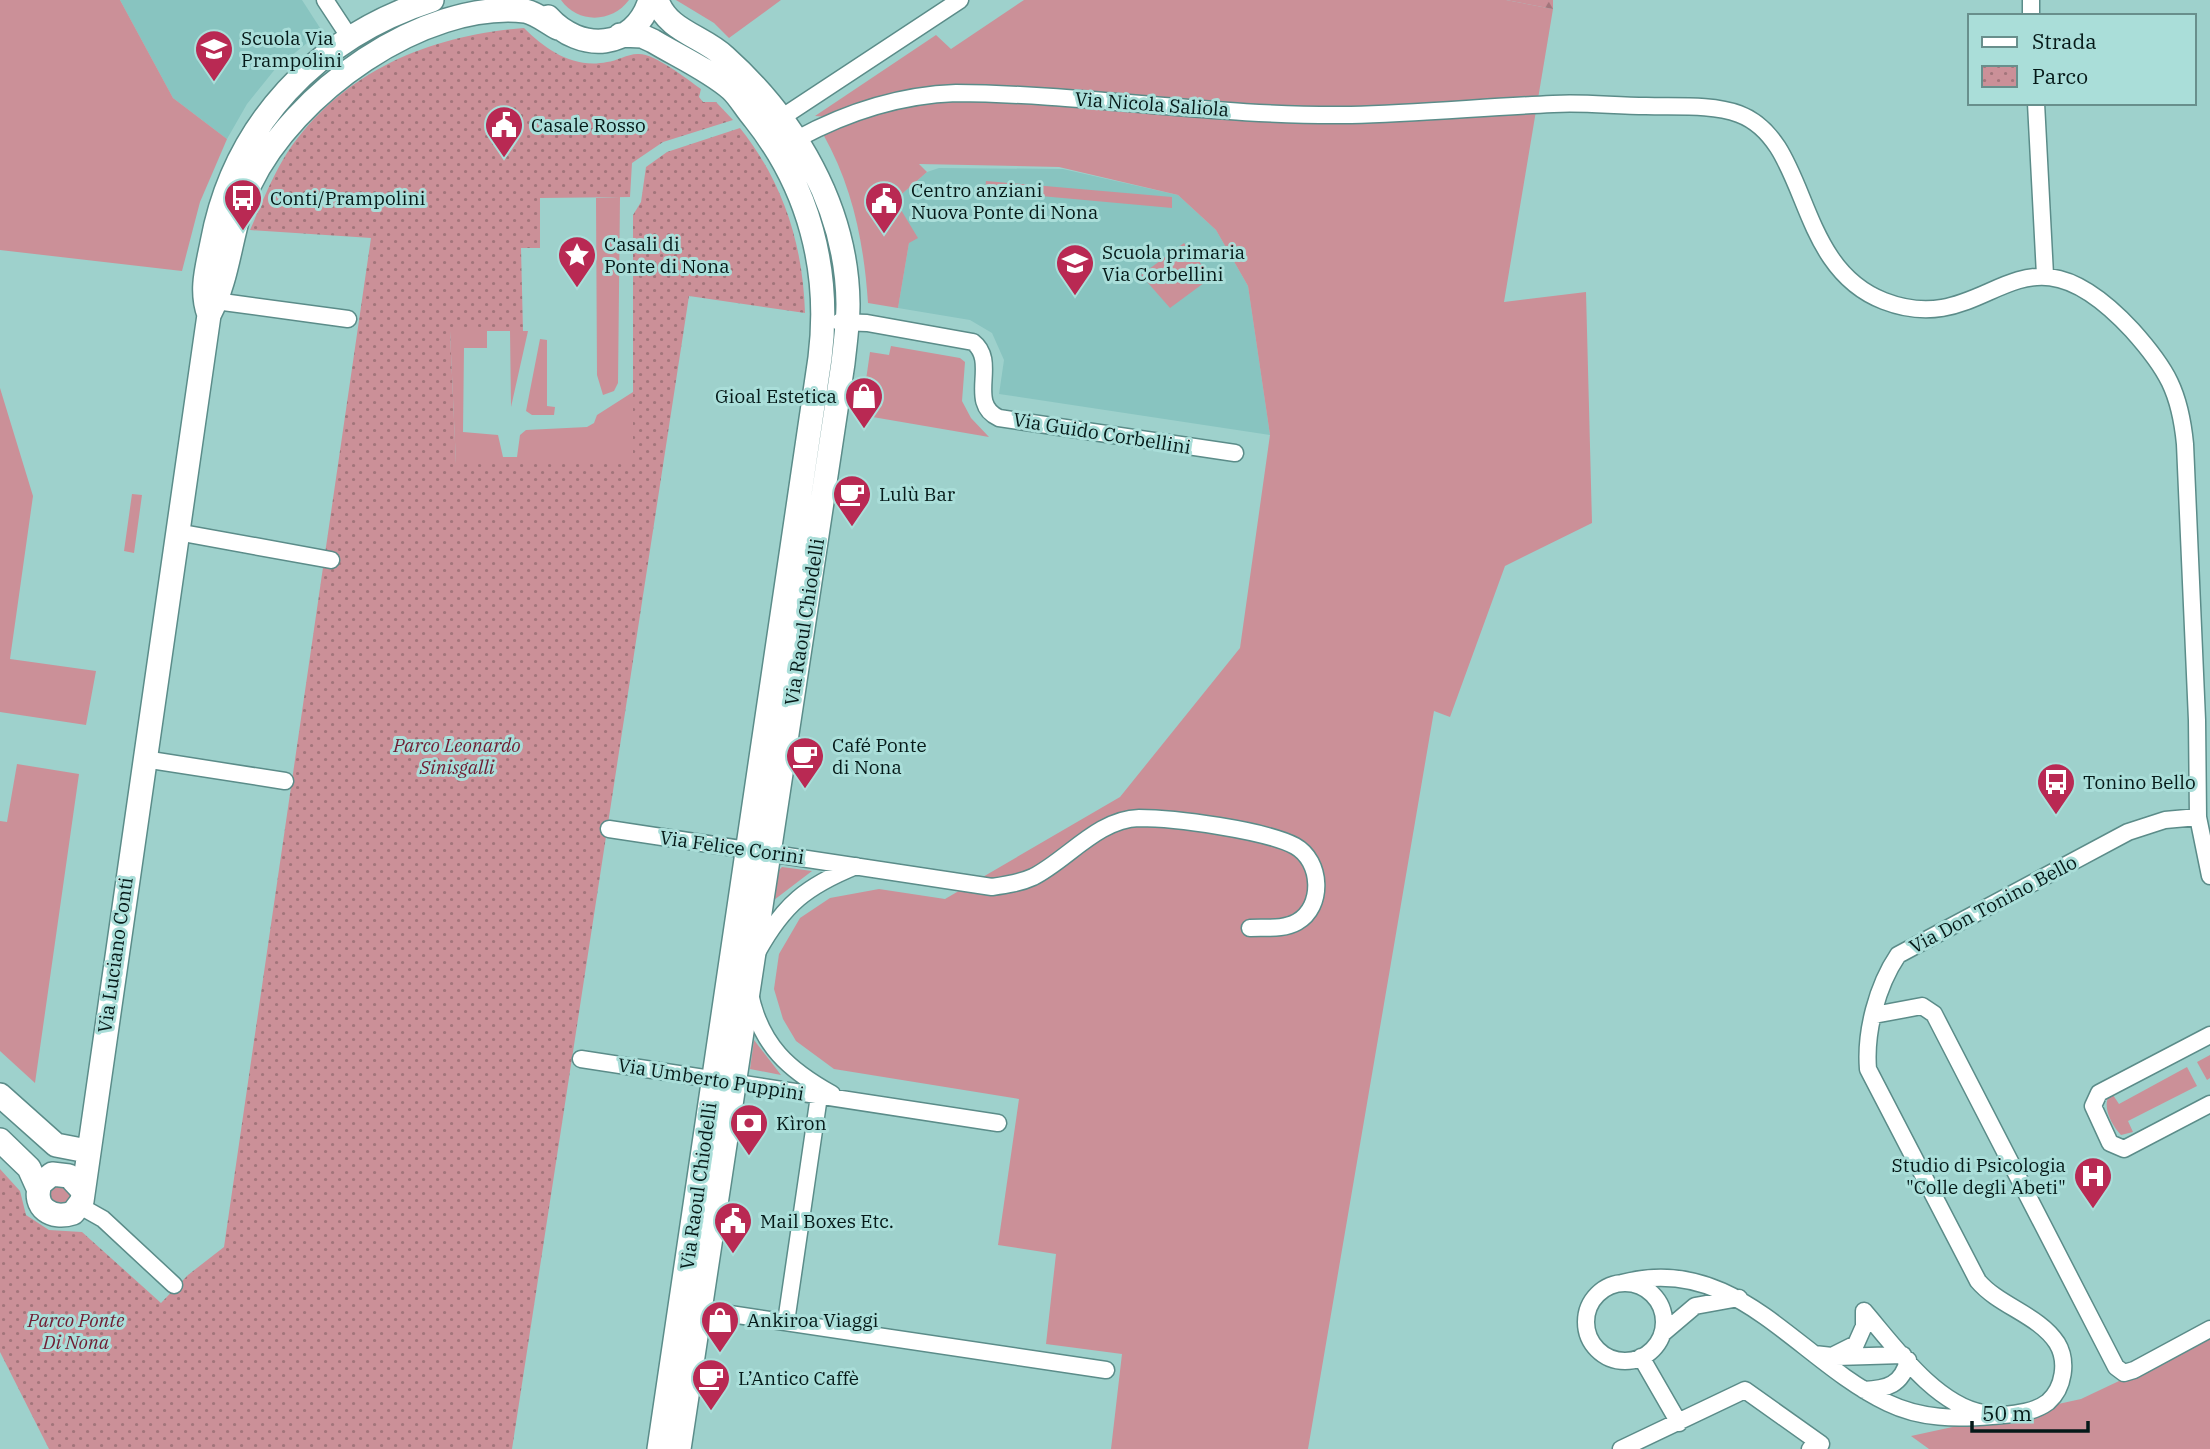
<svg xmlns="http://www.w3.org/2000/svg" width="2210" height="1449" viewBox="0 0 2210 1449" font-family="'IBM Plex Serif',serif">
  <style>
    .built { fill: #88c4c0 }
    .green { fill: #cb9098 }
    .forest { fill: url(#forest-firs) }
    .park { fill: url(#park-dots) }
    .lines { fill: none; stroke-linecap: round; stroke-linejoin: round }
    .street-casing { stroke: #5b8c89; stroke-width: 19 }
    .secondary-casing { stroke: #5b8c89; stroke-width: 26 }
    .street { stroke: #fff; stroke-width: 16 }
    .secondary { stroke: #fff; stroke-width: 23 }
    .labels { text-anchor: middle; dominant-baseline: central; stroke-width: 6; stroke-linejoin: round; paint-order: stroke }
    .poi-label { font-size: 19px; fill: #051918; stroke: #aaded9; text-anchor: start }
    .street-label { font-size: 19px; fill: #051918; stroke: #aaded9 }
    .park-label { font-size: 19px; font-style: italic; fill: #701c32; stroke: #aaded9 }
  </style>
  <defs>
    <pattern id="forest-firs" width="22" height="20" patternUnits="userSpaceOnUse" patternTransform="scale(1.75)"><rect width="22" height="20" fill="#cb9098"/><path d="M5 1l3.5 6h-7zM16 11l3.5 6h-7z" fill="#a3757b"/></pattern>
    <pattern id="park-dots" width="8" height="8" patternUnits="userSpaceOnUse" patternTransform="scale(1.75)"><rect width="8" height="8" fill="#cb9098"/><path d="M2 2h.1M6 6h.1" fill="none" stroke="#a3757b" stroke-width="1.8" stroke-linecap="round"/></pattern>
  </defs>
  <rect width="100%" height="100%" fill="#9ed1cc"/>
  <path class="built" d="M120 0H302L322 31 276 68 247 104 227 139 173 98Z
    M939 168 1063 169 1178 195 1216 230 1248 286 1270 435 999 394 1004 360 992 333 970 320 898 308 909 243 895 200 927 172Z"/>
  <path class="green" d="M0 0H120L173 98 227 139 200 202 182 271 0 250Z
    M561 0H629C612 23 578 24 561 0Z
    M676 0H781L729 38 714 23Z
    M1024 0H1506L1553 9 1504 302 1586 292 1592 523 1505 566 1450 717 1434 711 1308 1449H1111L1122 1354 1046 1344 1056 1254 998 1245 1019 1099 834 1069 796 1041 783 1019 774 989 779 954 800 918 830 898 879 889 945 899 1120 797 1240 648 1270 435 1248 286 1216 230 1178 195 1059 167 919 164 927 172 895 200 918 238 909 243 898 308 868 303C864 244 853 187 823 134L860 119 815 116 936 35 951 49Z
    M986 181 1172 197V208L985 191Z
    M620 197 618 383 614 391 603 395 597 375 596 198Z
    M1184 243 1212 277 1170 308 1141 275Z
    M450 331H487V348H464L463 432 498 435 503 457H517L520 435 526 430 587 427 594 423 597 415 633 392V465L456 464Z
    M510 331H528L511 407Z
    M540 339 547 340V406L555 407 554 415H532L526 411Z
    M891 346 960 358 965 362 962 401 971 418 989 437 861 415 870 352 889 355Z
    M0 388 33 496 10 659 96 671 86 725 0 712Z
    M132 494 142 495 134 553 124 551Z
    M17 764 79 774 35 1083 0 1051V821L7 822Z
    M782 867 812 871 774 900 779 870Z
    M754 1040 781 1075 750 1069Z
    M2210 1055V1078L2207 1080 2197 1062Z
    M2187 1067 2197 1086 2128 1121 2133 1132 2121 1135C2112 1126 2102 1107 2109 1096L2113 1095 2119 1104Z
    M50 1194a11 11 0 1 1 22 0a11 11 0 1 1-22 0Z
    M2210 1338V1449H1929L1911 1436 2081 1399Z"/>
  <path class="forest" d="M1506 0H1553V9Z"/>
  <path class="park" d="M524 28C546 50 574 69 607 62 617 61 629 53 639 54 655 54 687 79 701 89L699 97 703 102H716L733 120 663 142 632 163 630 197 540 198V248H521L523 331H450L456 464H633V215L641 202 646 167 667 152 740 128C783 182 803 244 805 313L689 296 512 1449H49L0 1352V1169L20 1191 26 1215 49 1230 82 1232 161 1303 188 1275 224 1247 371 238 250 230C261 205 272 177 287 153 343 71 428 36 524 28Z"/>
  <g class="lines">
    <defs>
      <path id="street" d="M325 0 350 38
        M2031 0V16
        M2036 103 2045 275
        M781 118 960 0
        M797 139C847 112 899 95 956 93 1088 94 1219 117 1351 115 1418 113 1486 107 1553 104 1583 102 1615 106 1646 106 1675 107 1712 104 1739 114 1811 141 1793 266 1884 301 1992 343 2017 206 2132 330 2167 369 2180 392 2185 444L2197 720 2198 817 2210 876
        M208 300 348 319
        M839 322 867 323 973 342C999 362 966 403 999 418L1235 453
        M177 532 331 560
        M144 759 285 781
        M609 829 992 887C1006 885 1020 883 1033 877 1067 860 1098 819 1139 818 1174 818 1265 830 1295 846 1322 861 1324 907 1297 922 1283 930 1265 927 1250 928
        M758 951C784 904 807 886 856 866
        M750 994C761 1046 789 1070 832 1094
        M1874 1015 1922 1006 1934 1014 2116 1367 2124 1373 2134 1370 2210 1329
        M2210 1035 2099 1093 2093 1106 2110 1143 2124 1149 2210 1104
        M581 1059 998 1123
        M80 1206 103 1219 174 1285
        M1622 1283C1736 1253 1796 1359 1888 1403 1921 1419 1956 1419 1992 1416 2011 1414 2032 1414 2048 1402 2064 1388 2068 1361 2057 1343 2039 1315 1999 1306 1978 1281L1868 1069C1865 1032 1877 986 1898 955L2128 832 2165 820 2198 817
        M1586 1322a39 39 0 1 1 78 0a39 39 0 1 1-78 0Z
        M690 1308 1106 1370
        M1864 1311C1894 1346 1936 1405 1983 1413
        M786 1322 819 1096
        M1662 1334 1695 1306 1739 1298
        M1814 1354 1832 1356 1856 1344 1864 1326V1311
        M1641 1357 1679 1423
        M1836 1357 1903 1355
        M1864 1390C1887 1389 1902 1385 1908 1360
        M1621 1449 1745 1390 1821 1444 1810 1449"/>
      <path id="secondary" d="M657 0C667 31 703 36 725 57 795 120 847 207 848 304 848 324 845 344 843 363L679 1449
        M548 17C580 53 635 50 650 0
        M620 35 642 36 653 41C678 56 709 70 731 89 739 96 746 109 754 118 809 187 831 270 820 358L659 1449
        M209 315C200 291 207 268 212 243 234 124 317 37 432 0
        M0 1095 56 1145 87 1151
        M0 1140 29 1168 38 1188
        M82 1190 69 1176 52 1174 40 1184C32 1208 52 1220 73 1213L82 1201 209 315C231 274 230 226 250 184 293 94 422 0 525 11 536 13 548 23 558 28"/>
    </defs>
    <use href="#street" class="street-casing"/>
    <use href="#secondary" class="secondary-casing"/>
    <use href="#street" class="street"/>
    <use href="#secondary" class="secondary"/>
  </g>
  <defs>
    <symbol id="school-pin" viewBox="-11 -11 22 30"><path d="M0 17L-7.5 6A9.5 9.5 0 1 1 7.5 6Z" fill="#b92953" stroke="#aaded9"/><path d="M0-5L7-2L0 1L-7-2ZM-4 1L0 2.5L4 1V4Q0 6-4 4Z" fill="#fff"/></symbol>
    <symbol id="civic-pin" viewBox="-11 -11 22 30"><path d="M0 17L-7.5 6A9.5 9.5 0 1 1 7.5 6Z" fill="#b92953" stroke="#aaded9"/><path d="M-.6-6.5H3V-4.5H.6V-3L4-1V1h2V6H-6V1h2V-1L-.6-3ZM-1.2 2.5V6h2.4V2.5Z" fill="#fff"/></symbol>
    <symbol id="bus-pin" viewBox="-11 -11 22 30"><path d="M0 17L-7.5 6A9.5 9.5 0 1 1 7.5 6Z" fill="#b92953" stroke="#aaded9"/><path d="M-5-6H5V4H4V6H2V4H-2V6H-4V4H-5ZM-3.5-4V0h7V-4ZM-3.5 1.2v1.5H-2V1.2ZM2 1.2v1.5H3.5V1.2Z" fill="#fff"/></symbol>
    <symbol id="sight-pin" viewBox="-11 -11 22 30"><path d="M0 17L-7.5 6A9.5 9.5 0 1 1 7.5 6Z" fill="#b92953" stroke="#aaded9"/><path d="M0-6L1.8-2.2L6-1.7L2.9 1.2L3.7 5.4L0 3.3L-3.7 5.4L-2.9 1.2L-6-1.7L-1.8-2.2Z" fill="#fff"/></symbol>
    <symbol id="shop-pin" viewBox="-11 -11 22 30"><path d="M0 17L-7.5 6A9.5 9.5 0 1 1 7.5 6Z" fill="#b92953" stroke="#aaded9"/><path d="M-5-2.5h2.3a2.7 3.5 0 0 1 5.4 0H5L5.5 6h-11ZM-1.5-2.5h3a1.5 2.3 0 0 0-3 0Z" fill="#fff"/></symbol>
    <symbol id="cafe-pin" viewBox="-11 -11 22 30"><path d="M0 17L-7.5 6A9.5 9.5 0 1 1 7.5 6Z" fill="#b92953" stroke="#aaded9"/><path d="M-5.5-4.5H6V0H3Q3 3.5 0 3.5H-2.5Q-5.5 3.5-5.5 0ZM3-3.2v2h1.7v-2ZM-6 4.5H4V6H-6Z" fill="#fff"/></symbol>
    <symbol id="bank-pin" viewBox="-11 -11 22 30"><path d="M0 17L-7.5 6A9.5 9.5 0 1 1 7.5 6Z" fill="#b92953" stroke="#aaded9"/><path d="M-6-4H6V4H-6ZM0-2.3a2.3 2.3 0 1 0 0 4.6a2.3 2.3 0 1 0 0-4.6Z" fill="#fff"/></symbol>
    <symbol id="hospital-pin" viewBox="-11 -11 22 30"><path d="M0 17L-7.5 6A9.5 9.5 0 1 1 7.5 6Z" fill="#b92953" stroke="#aaded9"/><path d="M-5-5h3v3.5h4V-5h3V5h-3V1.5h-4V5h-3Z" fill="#fff"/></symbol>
  </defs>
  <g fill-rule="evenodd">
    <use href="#school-pin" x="192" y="27" width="44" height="60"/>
    <use href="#civic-pin" x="482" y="103" width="44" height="60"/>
    <use href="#bus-pin" x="221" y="176" width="44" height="60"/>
    <use href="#civic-pin" x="862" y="179" width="44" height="60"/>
    <use href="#sight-pin" x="555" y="233" width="44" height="60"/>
    <use href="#school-pin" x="1053" y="241" width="44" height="60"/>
    <use href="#shop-pin" x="842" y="374" width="44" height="60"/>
    <use href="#cafe-pin" x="830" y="472" width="44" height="60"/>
    <use href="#cafe-pin" x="783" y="734" width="44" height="60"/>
    <use href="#bus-pin" x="2034" y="760" width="44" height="60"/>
    <use href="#bank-pin" x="727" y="1101" width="44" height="60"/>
    <use href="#hospital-pin" x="2071" y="1154" width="44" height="60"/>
    <use href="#civic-pin" x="711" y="1199" width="44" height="60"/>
    <use href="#shop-pin" x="698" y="1298" width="44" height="60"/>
    <use href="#cafe-pin" x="689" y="1356" width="44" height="60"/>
  </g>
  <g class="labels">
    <g class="poi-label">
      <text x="241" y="38">Scuola Via<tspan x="241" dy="22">Prampolini</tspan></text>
      <text x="531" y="125">Casale Rosso</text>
      <text x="911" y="190">Centro anziani<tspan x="911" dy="22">Nuova Ponte di Nona</tspan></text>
      <text x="270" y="198">Conti/Prampolini</text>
      <text x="604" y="244">Casali di<tspan x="604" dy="22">Ponte di Nona</tspan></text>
      <text x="1102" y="252">Scuola primaria<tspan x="1102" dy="22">Via Corbellini</tspan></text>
      <text x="837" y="396" text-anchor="end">Gioal Estetica</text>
      <text x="879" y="494">Lulù Bar</text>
      <text x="832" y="745">Café Ponte<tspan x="832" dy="22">di Nona</tspan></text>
      <text x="2083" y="782">Tonino Bello</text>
      <text x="776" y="1123">Kìron</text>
      <text x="2066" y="1165" text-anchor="end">Studio di Psicologia<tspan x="2066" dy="22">"Colle degli Abeti"</tspan></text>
      <text x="760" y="1221">Mail Boxes Etc.</text>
      <text x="747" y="1320">Ankiroa Viaggi</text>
      <text x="738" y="1378">L’Antico Caffè</text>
    </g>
    <g class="street-label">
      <text transform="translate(1152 104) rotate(4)">Via Nicola Saliola</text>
      <text transform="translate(1102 433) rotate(9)">Via Guido Corbellini</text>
      <text transform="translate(804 622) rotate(-81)">Via Raoul Chiodelli</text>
      <text transform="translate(732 847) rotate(8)">Via Felice Corini</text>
      <text transform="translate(1993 904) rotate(-28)">Via Don Tonino Bello</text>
      <text transform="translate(115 955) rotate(-82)">Via Luciano Conti</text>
      <text transform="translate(711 1079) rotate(9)">Via Umberto Puppini</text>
      <text transform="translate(698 1186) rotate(-82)">Via Raoul Chiodelli</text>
    </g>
    <g class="park-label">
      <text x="457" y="745">Parco Leonardo<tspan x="457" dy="22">Sinisgalli</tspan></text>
      <text x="76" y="1320">Parco Ponte<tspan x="76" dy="22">Di Nona</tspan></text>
    </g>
  </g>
  <rect x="1968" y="14" width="228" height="91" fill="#aaded9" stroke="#688f8c" stroke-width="2"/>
  <rect x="1982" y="37" width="35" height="10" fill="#ffffff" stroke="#688f8c" stroke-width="2"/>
  <text x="2032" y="49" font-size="21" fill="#051918">Strada</text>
  <rect x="1982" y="66" width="35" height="21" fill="url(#park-dots)" stroke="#688f8c" stroke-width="2"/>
  <text x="2032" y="84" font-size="21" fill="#051918">Parco</text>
  <path d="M1972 1421v10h116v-10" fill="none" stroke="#051918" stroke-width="3.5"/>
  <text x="1982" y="1421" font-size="21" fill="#051918" stroke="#aaded9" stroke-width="5" paint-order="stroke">50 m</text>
</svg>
